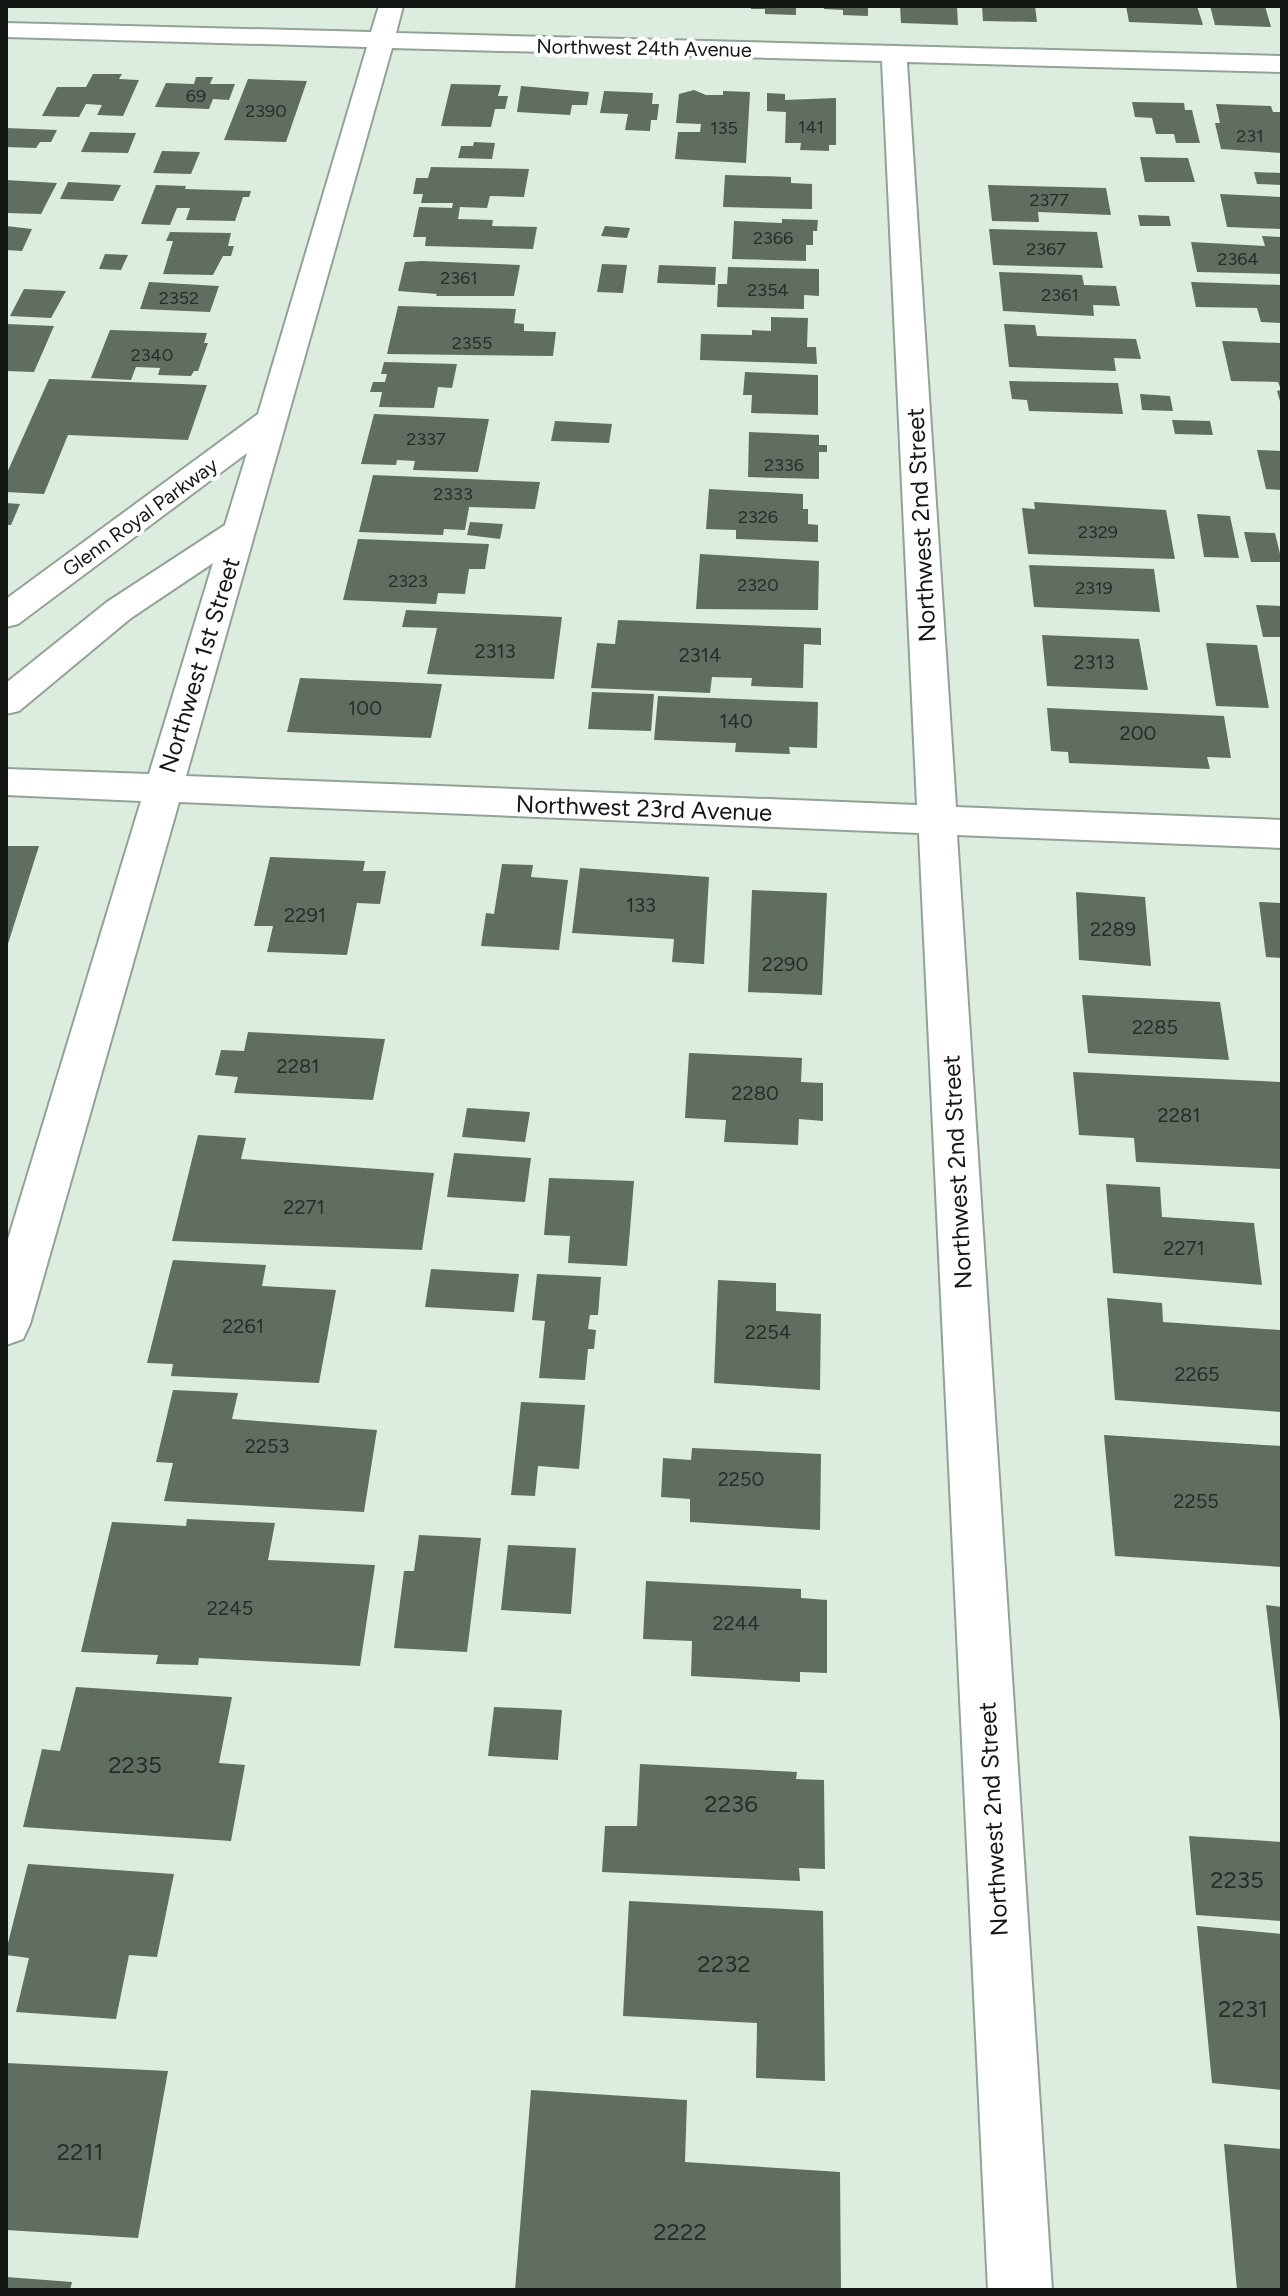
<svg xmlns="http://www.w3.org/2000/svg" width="1288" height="2296" viewBox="0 0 1288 2296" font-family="Figtree,sans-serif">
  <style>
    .building { fill: #606e62 }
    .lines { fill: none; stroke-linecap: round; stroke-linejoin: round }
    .minor-casing { stroke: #93a296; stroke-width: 4 }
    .minor { fill: #fff; fill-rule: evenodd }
    .labels { text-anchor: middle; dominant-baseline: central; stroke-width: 8; stroke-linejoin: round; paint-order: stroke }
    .far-number-label { font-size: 18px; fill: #262e28 }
    .far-street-label { font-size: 20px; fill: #131814; stroke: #fff }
    .number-label { font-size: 20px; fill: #262e28 }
    .street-label { font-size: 24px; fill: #131814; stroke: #fff }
    .near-number-label { font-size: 24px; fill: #262e28 }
  </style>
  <rect width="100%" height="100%" fill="#dceddf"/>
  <path class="building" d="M751 6H796V15L765 14V9H751Z
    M824 6H868V16L843 15V10L824 9Z
    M900 6H957L958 25 901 23Z
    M982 6H1035L1037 22 983 21Z
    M1126 6H1197L1203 25 1129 22Z
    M1210 6H1265L1271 27 1215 25Z
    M93 74H122L119 79 139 80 123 116 97 115 102 105 86 104 79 117 42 116 57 87H86Z
    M196 77H213L210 84H235L229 100 213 99 209 109 155 107 166 83 194 84Z
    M248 79 307 81 286 142 224 140Z
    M451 84 501 85 498 96H508L505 109H495L491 127 441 126Z
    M521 86 589 92 587 105H572L570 115 517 112Z
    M694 90 706 95H723V91L750 92 746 163 675 159 678 132H700L701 124 676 123 679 94Z
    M604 91 653 93 652 104H659L657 120H651L650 131 625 130 628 114 600 113Z
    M767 93 785 94V100L836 98V145H829V151L800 150 801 143H785L786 112 767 111Z
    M1132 102 1184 103 1185 110H1192L1200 143H1176L1174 134H1156L1152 118 1135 117Z
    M1216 104 1271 106 1273 112H1280L1282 153 1221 149 1215 123H1220Z
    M6 128 57 130 51 142H40L36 148 6 147Z
    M90 132 136 133 128 153 81 152Z
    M474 142 495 143 492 159 458 158 461 146H473Z
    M162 151 200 152 191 174 153 173Z
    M1140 157 1188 158 1195 182H1145Z
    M431 167 529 169 524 197 490 196 487 208 460 207 458 219 493 220 492 226 537 227 533 249 425 246 426 237H413L419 207 452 208 453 203H421L423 194H413L416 178H428Z
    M1254 172 1282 173V185L1257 184Z
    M725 175 791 177V183L812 184V209L723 207Z
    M6 180 57 183 41 214 6 213Z
    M68 182 121 185 113 201 60 199Z
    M156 185 186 186 185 189 251 191 249 197H243L235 221 186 220 190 208H177L170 225 141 224Z
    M988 185 1106 188 1111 215 1038 212 1039 222 992 221Z
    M1220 194 1282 197V229L1227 227Z
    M1138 215 1169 216 1171 226H1140Z
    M782 219 818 220 817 231H813V245H806V261L732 259 734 221 782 223Z
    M6 226 32 229 22 251 6 250Z
    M605 226 630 228 627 238 601 236Z
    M989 229 1097 232 1103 268 993 265Z
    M170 232 231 233 228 246H234L231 256H223L213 275 163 274 173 241H166Z
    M1262 236 1282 237V274L1197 272 1191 242 1265 246Z
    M105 254 128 255 121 270 99 269Z
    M421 261 520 265 514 296H436L437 294 398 291 405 262Z
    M602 264 627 265 623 293 597 292Z
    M659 265 716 267 715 285 657 283Z
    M728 267 819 269V296L804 295V309L717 307 718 284H727Z
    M999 272 1082 275 1084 285 1116 286 1120 306 1093 305 1094 316 1003 311Z
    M149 282 219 286 210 312 140 309Z
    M1191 282 1282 285V323L1261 322 1257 308 1196 307Z
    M24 289 66 291 51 318 10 316Z
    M398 306 516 309 514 323 524 324V331L556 332 553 356 387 354Z
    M771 317 808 318 807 347H816L817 364 700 360 701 334 752 335V330L771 331Z
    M6 324 54 326 34 372 6 371Z
    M1004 324 1035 325 1037 336 1136 339 1141 359 1114 358 1116 371 1009 367Z
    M110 330 207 333 204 343H208L198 371H194L191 376 158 375 160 368 136 367 131 380 91 378Z
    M1222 341 1282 343V408L1277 391 1281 390 1278 382 1231 381Z
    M384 362 457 364 452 388 438 387 434 408 379 407 382 392H370L373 382H385L387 374H381Z
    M745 372 818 375V415L751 413 752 395H743Z
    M49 379 207 385 188 440 68 435 44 494 6 492V475Z
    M1009 381 1118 383 1123 414 1029 411 1027 400 1012 399Z
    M1140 394 1170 396 1173 411 1142 410Z
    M374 414 489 419 478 472 413 470 415 461 397 460 396 465 361 464Z
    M1172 420 1210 421 1213 435 1175 434Z
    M555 421 612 424 609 443 551 441Z
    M749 432 819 435V445H827V452H819V479L748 477Z
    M1257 450 1282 451V490L1266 489Z
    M373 475 540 482 535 509 469 507 465 530 444 529 443 535 359 532Z
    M709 489 803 494V509H808V524L818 525V542L736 539V530L706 529Z
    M1034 502 1166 510 1175 559 1028 554 1022 508 1035 509Z
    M6 503 20 504 11 525H6Z
    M1197 514 1230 516 1239 558 1204 557Z
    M470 522 503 524 500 539 467 535Z
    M1244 532 1275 533 1282 562H1251Z
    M358 539 489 544 485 569H469L465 594 438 593 436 604 343 600Z
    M700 554 819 561 818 610 696 609Z
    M1029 565 1154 569 1160 612 1034 607Z
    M1256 605 1282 606V637H1263Z
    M406 610 562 617 554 679 427 674 437 628 402 627Z
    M618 620 821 628V645L804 644 803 688 751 686 752 678 712 677 710 693 591 688 597 643 615 644Z
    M1042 635 1139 639 1148 690 1047 686Z
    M1206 643 1257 645 1269 708 1216 706Z
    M300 678 442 684 431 738 287 732Z
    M592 692 654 694 651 731 588 729Z
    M658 696 818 702 817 748 789 747 790 754 735 752 736 743 654 740Z
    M1047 708 1224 716 1231 758 1207 757 1210 769 1069 763 1068 752 1051 751Z
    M6 846H39L7 947 6 946Z
    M270 857 365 861 363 871H386L380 904 357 903 347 955 267 952 273 926H254Z
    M502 864 533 865 531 877 568 880 559 950 481 946 486 913 494 914Z
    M580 868 709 877 704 964 672 962 674 939 572 933Z
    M752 890 827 893 822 995 748 992Z
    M1076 892 1145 897 1151 966 1079 960Z
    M1259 902 1282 903V958L1266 957Z
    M1082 995 1220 1002 1229 1060 1088 1053Z
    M248 1032 385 1039 373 1100 234 1093 238 1077 215 1075 221 1050 244 1051Z
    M689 1053 802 1058 801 1082 823 1083V1121L799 1119 798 1145 724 1142 726 1120 685 1118Z
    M1073 1072 1280 1082 1282 1169 1136 1162 1134 1138 1079 1135Z
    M467 1108 530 1112 525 1142 462 1137Z
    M198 1135 246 1138 241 1159 434 1173 422 1250 172 1241Z
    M454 1153 531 1158 525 1202 447 1197Z
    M549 1178 634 1181 627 1266 568 1263 570 1236 544 1235Z
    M1106 1184 1160 1187 1162 1217 1254 1223 1262 1285 1113 1273Z
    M173 1260 266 1265 262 1286 336 1290 319 1383 171 1376 173 1364 147 1363Z
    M431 1269 519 1274 514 1312 425 1307Z
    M537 1274 601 1277 598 1315H590L588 1329 596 1330 594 1349H588L585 1380 539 1378 545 1321 532 1320Z
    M718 1280 776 1283V1311L821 1314 820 1390 714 1383Z
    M1107 1298 1162 1303 1163 1322 1280 1330 1282 1412 1115 1400Z
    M173 1390 238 1393 232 1419 377 1430 364 1512 164 1501 173 1463 156 1462Z
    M521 1402 585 1405 579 1469 538 1466 535 1496 511 1495Z
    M1104 1435 1282 1446V1567L1115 1556Z
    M692 1448 821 1454 820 1530 690 1522V1499L661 1497 663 1458 691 1460Z
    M187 1519 275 1523 268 1560 375 1565 360 1666 199 1658 198 1665 156 1664 158 1655 81 1652 112 1522 186 1526Z
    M419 1535 481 1538 467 1652 394 1648 404 1571H414Z
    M508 1545 576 1548 571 1614 501 1610Z
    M646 1581 801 1589V1598L827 1600V1673L800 1672V1682L691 1676 692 1641 643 1639Z
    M1266 1605 1282 1607V1721H1280Z
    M76 1687 232 1697 219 1763 245 1765 231 1841 23 1827 42 1749 60 1751Z
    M494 1707 562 1710 558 1760 488 1756Z
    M640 1764 797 1772 796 1779 824 1780 825 1869 799 1868 800 1881 602 1872 605 1826H637Z
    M1189 1836 1282 1842V1921L1196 1915Z
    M28 1864 174 1874 157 1957 129 1955 116 2019 16 2012 29 1958 6 1955V1951Z
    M629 1901 823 1911 825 2081 756 2078 757 2023 623 2016Z
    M1197 1926 1282 1934V2090L1212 2083Z
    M6 2063 168 2071 138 2238 6 2230Z
    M531 2090 687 2100 685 2162 840 2172 841 2290H515Z
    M1224 2144 1282 2149V2290H1237Z
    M6 2277 72 2282 70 2290H6Z"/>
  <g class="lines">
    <defs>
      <path id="minor" d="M379 6H403L396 33 1282 56V72L907 62 956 807 1282 820V848L957 835 1052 2290H988L919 833 179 802 30 1324 23 1339 6 1345V1246L141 801 6 795V769L149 774 213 563 131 618 19 711 6 714V683L107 602 225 525 247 453 18 624 6 627V599L258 414 367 47 6 37V23L371 32ZM392 48 882 61 917 805 186 776Z"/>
    </defs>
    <use href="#minor" class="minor-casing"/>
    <use href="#minor" class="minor"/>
  </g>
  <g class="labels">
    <g class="far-number-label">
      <text x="196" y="96">69</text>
      <text x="266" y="111">2390</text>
      <text x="811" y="127">141</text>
      <text x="724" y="128">135</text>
      <text x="1250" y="136">231</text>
      <text x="1049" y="200">2377</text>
      <text x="773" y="238">2366</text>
      <text x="1046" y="249">2367</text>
      <text x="1238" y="259">2364</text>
      <text x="459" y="278">2361</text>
      <text x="768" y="290">2354</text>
      <text x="1060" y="295">2361</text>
      <text x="179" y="298">2352</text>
      <text x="472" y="343">2355</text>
      <text x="152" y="355">2340</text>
      <text x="426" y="439">2337</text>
      <text x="784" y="465">2336</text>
      <text x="453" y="494">2333</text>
      <text x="758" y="517">2326</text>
      <text x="1098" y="532">2329</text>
      <text x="408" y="581">2323</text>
      <text x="758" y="585">2320</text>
      <text x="1094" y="588">2319</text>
    </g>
    <g class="far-street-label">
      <text transform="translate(644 48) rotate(1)">Northwest 24th Avenue</text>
      <text transform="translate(140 517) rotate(-36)">Glenn Royal Parkway</text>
    </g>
    <g class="number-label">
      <text x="495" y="651">2313</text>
      <text x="700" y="655">2314</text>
      <text x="1094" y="662">2313</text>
      <text x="365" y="708">100</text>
      <text x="736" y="721">140</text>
      <text x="1138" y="733">200</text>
      <text x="641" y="905">133</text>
      <text x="305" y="915">2291</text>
      <text x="1113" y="929">2289</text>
      <text x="785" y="964">2290</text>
      <text x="1155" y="1027">2285</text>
      <text x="298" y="1066">2281</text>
      <text x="755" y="1093">2280</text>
      <text x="1179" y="1115">2281</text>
      <text x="304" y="1207">2271</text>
      <text x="1184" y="1248">2271</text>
      <text x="243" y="1326">2261</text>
      <text x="768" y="1332">2254</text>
      <text x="1197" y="1374">2265</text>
      <text x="267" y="1446">2253</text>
      <text x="741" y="1479">2250</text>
      <text x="1196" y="1501">2255</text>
      <text x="230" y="1608">2245</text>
      <text x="736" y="1623">2244</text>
    </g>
    <g class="street-label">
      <text transform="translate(921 525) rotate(-93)">Northwest 2nd Street</text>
      <text transform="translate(199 665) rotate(-73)">Northwest 1st Street</text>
      <text transform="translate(644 808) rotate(2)">Northwest 23rd Avenue</text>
      <text transform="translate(957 1172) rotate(-93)">Northwest 2nd Street</text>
      <text transform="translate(993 1819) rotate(-93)">Northwest 2nd Street</text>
    </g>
    <g class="near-number-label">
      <text x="135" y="1764">2235</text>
      <text x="731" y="1803">2236</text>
      <text x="1237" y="1879">2235</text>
      <text x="724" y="1963">2232</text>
      <text x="1243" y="2008">2231</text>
      <text x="80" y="2151">2211</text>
      <text x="680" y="2231">2222</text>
    </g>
  </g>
  <rect width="1288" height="2296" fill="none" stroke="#131814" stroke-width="16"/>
</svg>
